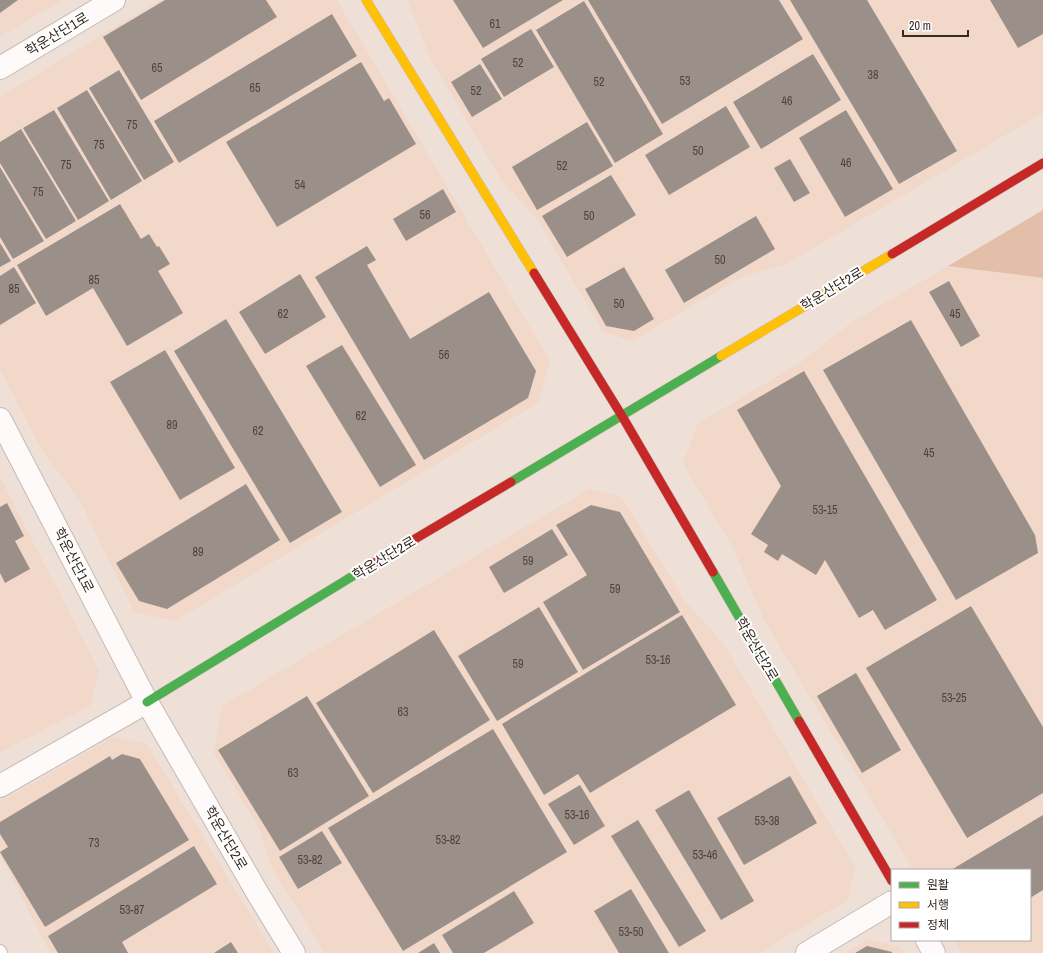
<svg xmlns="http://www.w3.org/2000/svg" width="1043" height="953" viewBox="0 0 1043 953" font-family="'Archivo Narrow','Noto Sans KR',sans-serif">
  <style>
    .built { fill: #f2d8c9 }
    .green { fill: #e3bea9 }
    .building { fill: #9b9089 }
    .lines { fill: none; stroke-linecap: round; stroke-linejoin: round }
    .lane-casing { stroke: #c6bab3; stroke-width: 14 }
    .street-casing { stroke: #c6bab3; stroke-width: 24 }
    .fast-casing { stroke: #c6bab3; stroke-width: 10 }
    .slow-casing { stroke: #c6bab3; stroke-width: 10 }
    .jam-casing { stroke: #c6bab3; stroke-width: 10 }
    .lane { stroke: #fdfaf9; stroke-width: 12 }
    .street { stroke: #fdfaf9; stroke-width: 22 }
    .fast { stroke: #4caf50; stroke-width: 9 }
    .slow { stroke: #ffc107; stroke-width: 9 }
    .jam { stroke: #c62828; stroke-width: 9 }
    .labels { text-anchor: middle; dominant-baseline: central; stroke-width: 4; stroke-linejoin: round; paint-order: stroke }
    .number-label { font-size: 12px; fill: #4e433c }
    .street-label { font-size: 14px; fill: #342923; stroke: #fff }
  </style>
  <rect width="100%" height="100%" fill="#efe0d7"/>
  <path class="built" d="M0 0H62L0 37Z
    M159 0H337L550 361 538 403 175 621 134 612 80 501 41 449 0 369V97Z
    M407 0H1043V113L788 263 740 278 632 341 603 332 537 219 502 181 431 60Z
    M948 266 1043 278V953H962L954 940H1030V870H913L764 620 733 548 683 464 697 424 801 362 852 322Z
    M0 477 99 670 90 706 0 752Z
    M589 489 622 497 683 598 725 646 855 867 848 900 759 953H325L272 868 258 827 214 753 222 706Z
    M114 737 147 744 274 953H50L0 855V802Z
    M868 939 900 947 904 953H845Z"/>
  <path class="green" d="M1043 210V278L948 266Z"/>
  <path class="building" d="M0 0H18L0 13Z
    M165 0H266L277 17 141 100 103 37Z
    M453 0H563L483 48Z
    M588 0H779L803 39 662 124Z
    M790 0H867L957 151 899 184Z
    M990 0H1043V34L1018 48Z
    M584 1 663 134 615 163 536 30Z
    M332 14 357 56 179 163 154 121Z
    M531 29 554 67 504 97 481 59Z
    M813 54 841 100 761 149 733 102Z
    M361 62 384 101 389 98 416 144 277 227 226 142Z
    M480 64 502 99 472 117 451 82Z
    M119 70 174 162 144 180 89 88Z
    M87 90 142 181 111 200 57 108Z
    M726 106 750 147 669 195 645 155Z
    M54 110 109 201 78 220 23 128Z
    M846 110 893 189 845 217 799 138Z
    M587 122 613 166 537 210 512 167Z
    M21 129 76 221 46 239 0 163V142Z
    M790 159 810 193 794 202 774 168Z
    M0 167 44 241 13 259 0 237Z
    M611 175 636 215 567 257 542 216Z
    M443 189 456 212 406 241 393 219Z
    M120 204 141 239 149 234 157 247 159 246 170 264 158 271 183 313 127 346 93 288 46 316 17 265Z
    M756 216 775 249 684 303 665 270Z
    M0 243 11 261 0 267Z
    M367 246 376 260 367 265 410 339 489 292 536 371 528 398 424 460 315 277Z
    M14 267 36 303 0 325V276Z
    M624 267 654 319 634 331 606 326 585 289Z
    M300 274 326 317 265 354 239 312Z
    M949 281 980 336 961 347 929 292Z
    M226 319 342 512 290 543 174 351Z
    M911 320 1035 535 1038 553 956 600 823 370Z
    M342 345 416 465 380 487 306 366Z
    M165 350 235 468 180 500 110 382Z
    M804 371 937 600 885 630 873 610 859 618 825 560 816 575 782 554 778 561 764 552 768 545 751 534 781 486 737 410Z
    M246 484 280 540 167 609 139 601 116 563Z
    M7 503 24 536 15 541 30 569 5 583 0 573V507Z
    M591 505 620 512 680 612 583 670 543 602 587 575 556 525Z
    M552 529 568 555 504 593 489 567Z
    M971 606 1043 727V793L967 838 866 668Z
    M539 607 578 672 497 721 458 656Z
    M682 615 736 705 590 793 578 774 544 795 502 724Z
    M434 630 490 720 373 793 316 703Z
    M856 673 901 750 862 773 817 696Z
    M307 696 369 796 280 851 218 750Z
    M493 729 567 852 403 951 328 828Z
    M122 754 140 759 189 840 45 927 0 852 8 847 0 834V822L110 756 112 760Z
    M790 776 817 823 744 865 717 818Z
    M580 785 605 826 574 845 548 804Z
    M689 790 754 901 721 920 655 810Z
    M1043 815V890L1030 898V870H951Z
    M638 820 706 931 679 947 611 836Z
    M322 831 342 863 298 889 279 857Z
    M194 846 217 884 122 942 128 953H58L48 936Z
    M631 889 669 953H619L594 911Z
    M514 891 534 923 484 953H453L442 935Z
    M231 942 238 953H214Z
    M434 943 440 953H418Z
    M867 946 892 952V953H855Z"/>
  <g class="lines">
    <defs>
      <path id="lane" d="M0 951 1 953"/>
      <path id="street" d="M0 68 114 0
        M0 419 147 702 258 894 294 953
        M0 786 147 702
        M927 940 934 953
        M807 953 892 902"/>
      <path id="fast" d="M511 482 721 356
        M713 572 799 721
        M147 702 361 571"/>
      <path id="slow" d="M366 0 534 273
        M721 356 892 254"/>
      <path id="jam" d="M892 254 1043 163
        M534 273 622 416 713 572
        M361 571 511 482
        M799 721 892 881"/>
    </defs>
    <use href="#lane" class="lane-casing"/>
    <use href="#street" class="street-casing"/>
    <use href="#fast" class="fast-casing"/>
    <use href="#slow" class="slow-casing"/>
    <use href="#jam" class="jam-casing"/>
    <use href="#lane" class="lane"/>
    <use href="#street" class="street"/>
    <use href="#fast" class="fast"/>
    <use href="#slow" class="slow"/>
    <use href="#jam" class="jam"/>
  </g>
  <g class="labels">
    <g class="number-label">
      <text x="495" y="24">61</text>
      <text x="518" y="63">52</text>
      <text x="157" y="68">65</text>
      <text x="873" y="75">38</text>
      <text x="685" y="81">53</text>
      <text x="599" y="82">52</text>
      <text x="255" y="88">65</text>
      <text x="476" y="91">52</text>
      <text x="787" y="101">46</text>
      <text x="132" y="125">75</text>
      <text x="99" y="145">75</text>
      <text x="698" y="151">50</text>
      <text x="846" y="163">46</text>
      <text x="66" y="165">75</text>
      <text x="562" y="166">52</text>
      <text x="300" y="185">54</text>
      <text x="38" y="192">75</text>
      <text x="425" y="215">56</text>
      <text x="589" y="216">50</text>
      <text x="720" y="260">50</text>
      <text x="94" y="280">85</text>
      <text x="14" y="289">85</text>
      <text x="619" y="304">50</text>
      <text x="283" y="314">62</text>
      <text x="955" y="314">45</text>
      <text x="444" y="355">56</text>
      <text x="361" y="416">62</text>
      <text x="172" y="425">89</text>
      <text x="258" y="431">62</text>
      <text x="929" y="453">45</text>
      <text x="825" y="510">53-15</text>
      <text x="198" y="552">89</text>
      <text x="528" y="561">59</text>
      <text x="615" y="589">59</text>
      <text x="658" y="660">53-16</text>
      <text x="518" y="664">59</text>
      <text x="954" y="698">53-25</text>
      <text x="403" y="712">63</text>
      <text x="293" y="773">63</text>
      <text x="577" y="815">53-16</text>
      <text x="767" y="821">53-38</text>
      <text x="448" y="840">53-82</text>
      <text x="94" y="843">73</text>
      <text x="705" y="855">53-46</text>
      <text x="310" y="860">53-82</text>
      <text x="132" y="910">53-87</text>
      <text x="631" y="932">53-50</text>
    </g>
    <g class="street-label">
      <text transform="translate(57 34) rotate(-31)">학운산단1로</text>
      <text transform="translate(832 289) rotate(-31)">학운산단2로</text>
      <text transform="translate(384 558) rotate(-31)">학운산단2로</text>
      <text transform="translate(74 560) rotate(63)">학운산단1로</text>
      <text transform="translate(757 649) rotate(60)">학운산단2로</text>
      <text transform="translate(226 838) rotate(60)">학운산단2로</text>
    </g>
  </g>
  <rect x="891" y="869" width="140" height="72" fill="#ffffff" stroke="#aea9a7"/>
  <rect x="899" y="882" width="20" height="6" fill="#4caf50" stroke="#aea9a7"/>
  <text x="927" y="889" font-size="12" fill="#342923">원활</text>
  <rect x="899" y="902" width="20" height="6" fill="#ffc107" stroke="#aea9a7"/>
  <text x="927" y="909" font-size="12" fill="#342923">서행</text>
  <rect x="899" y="922" width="20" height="6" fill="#c62828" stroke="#aea9a7"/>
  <text x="927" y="929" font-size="12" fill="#342923">정체</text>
  <path d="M903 30v6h65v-6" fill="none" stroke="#342923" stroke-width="2"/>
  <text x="909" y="30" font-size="12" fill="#342923" stroke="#ffffff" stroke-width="3" paint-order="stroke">20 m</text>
</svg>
